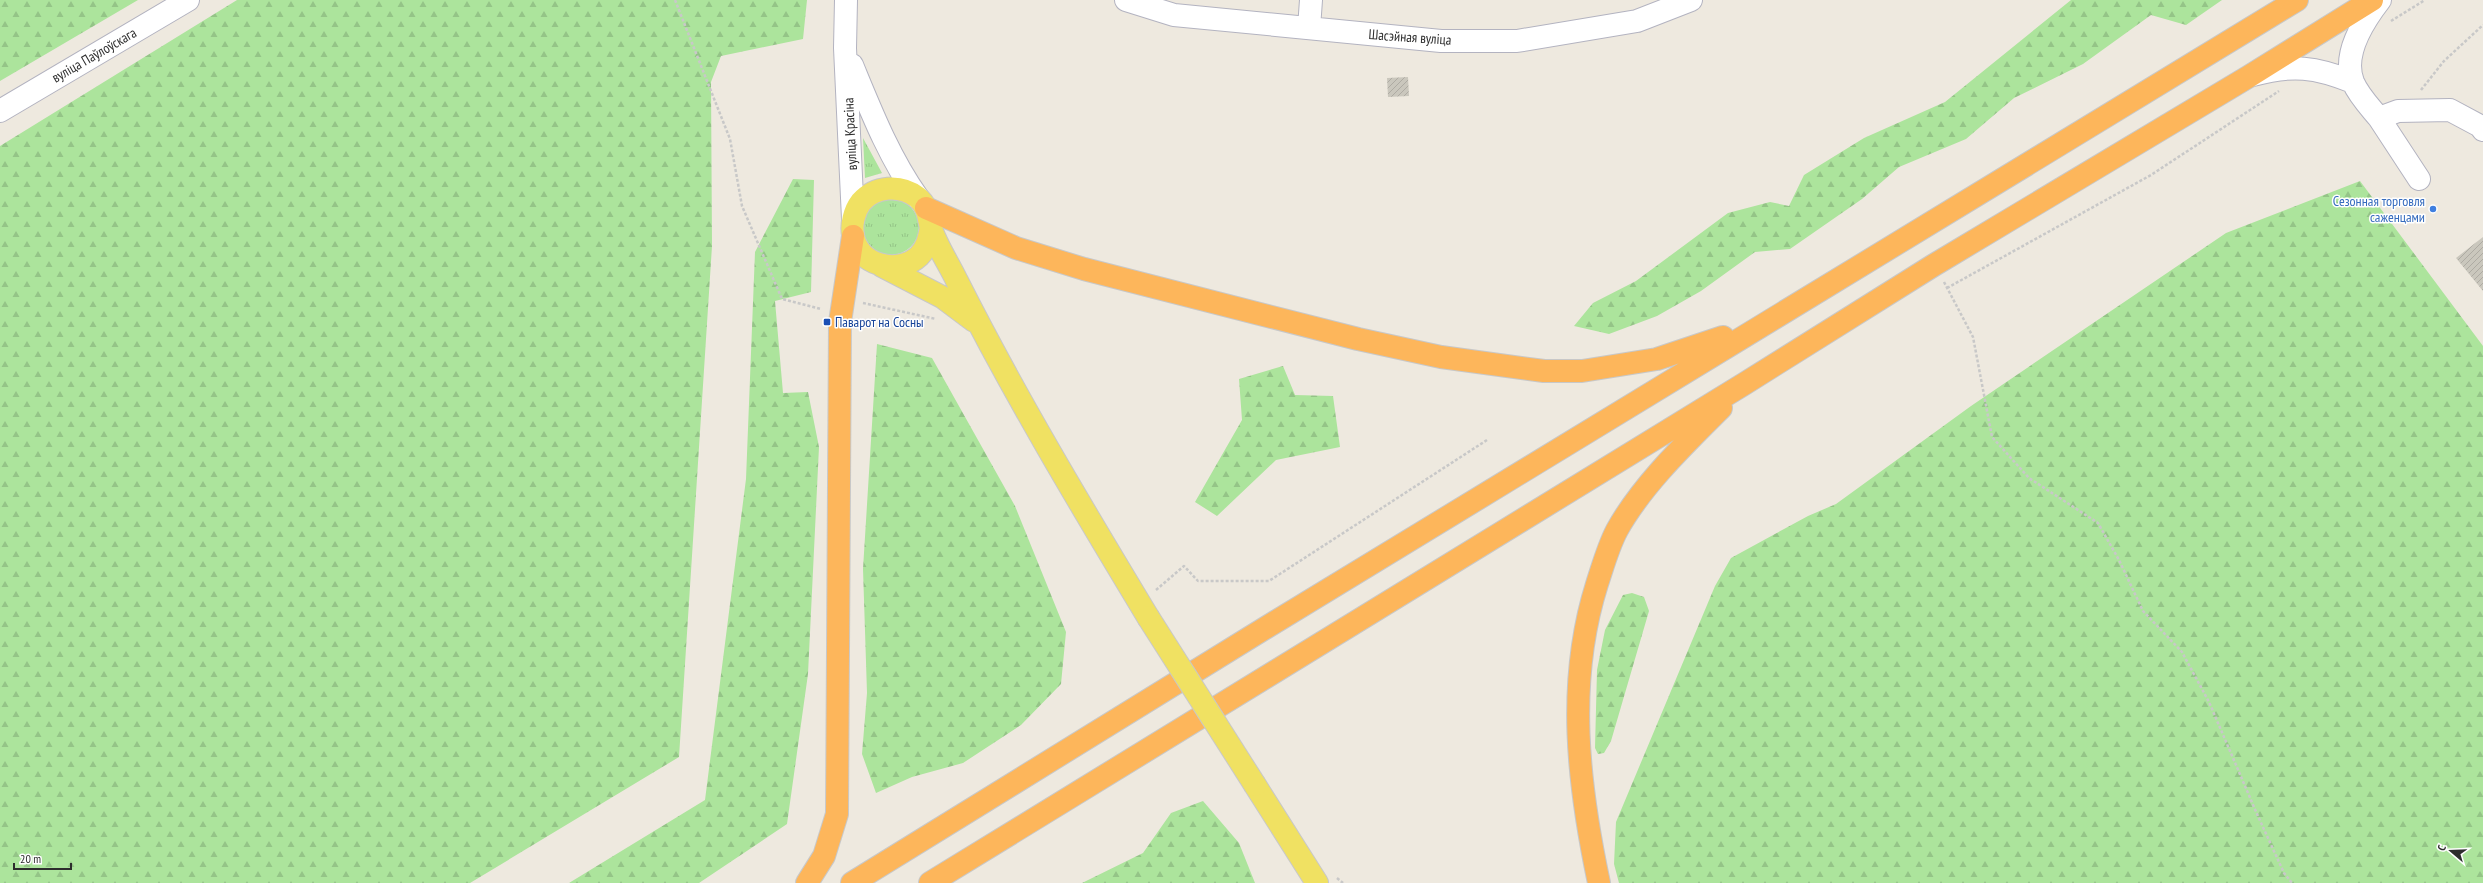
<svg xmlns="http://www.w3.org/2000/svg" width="2483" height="883" viewBox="0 0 2483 883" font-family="'PT Sans Narrow',sans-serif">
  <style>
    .grass { fill: url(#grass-tufts) }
    .forest { fill: url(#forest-firs) }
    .building { fill: url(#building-hatch) }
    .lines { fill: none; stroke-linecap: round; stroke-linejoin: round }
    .minor-casing { stroke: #b3b3c0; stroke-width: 24 }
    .major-casing { stroke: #c8c8c8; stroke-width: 24 }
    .highway-casing { stroke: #c8c8c8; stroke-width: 24 }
    .path { stroke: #c8c8c8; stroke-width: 2.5; stroke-dasharray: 3 2; stroke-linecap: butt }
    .minor { stroke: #fff; stroke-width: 22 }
    .major { stroke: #f0e162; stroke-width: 22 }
    .highway { stroke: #fdb65b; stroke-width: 22 }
    .major-bridge-casing { stroke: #c8c8c8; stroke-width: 24; stroke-linecap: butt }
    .major-bridge { stroke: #f0e162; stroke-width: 22 }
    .shop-dot { fill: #3f7fe0; stroke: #fff; stroke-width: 1.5 }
    .transit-dot { fill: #1a4fb4; stroke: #fff; stroke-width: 1.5 }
    .labels { text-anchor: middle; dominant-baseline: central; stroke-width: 3; stroke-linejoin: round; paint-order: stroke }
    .street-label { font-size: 14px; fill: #2d2d2d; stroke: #fff }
    .shop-label { font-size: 14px; fill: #366cbe; stroke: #fff; text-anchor: end }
    .transit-label { font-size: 14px; fill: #164399; stroke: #fff; text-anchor: start }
  </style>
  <defs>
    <pattern id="grass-tufts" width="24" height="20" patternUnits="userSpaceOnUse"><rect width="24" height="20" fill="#ace49c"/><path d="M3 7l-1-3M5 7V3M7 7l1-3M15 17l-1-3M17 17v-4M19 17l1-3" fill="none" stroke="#94c487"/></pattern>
    <pattern id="forest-firs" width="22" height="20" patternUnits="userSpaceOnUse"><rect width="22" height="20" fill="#ace49c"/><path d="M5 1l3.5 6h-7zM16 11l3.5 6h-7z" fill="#94c487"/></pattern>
    <pattern id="building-hatch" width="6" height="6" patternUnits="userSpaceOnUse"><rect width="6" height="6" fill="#cac7bd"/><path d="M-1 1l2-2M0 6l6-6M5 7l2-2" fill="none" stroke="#aeaba3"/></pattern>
  </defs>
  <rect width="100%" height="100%" fill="#eee9df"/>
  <path class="grass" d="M863 138 882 173 865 178Z
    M863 227a28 28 0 1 1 56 0a28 28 0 1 1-56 0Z"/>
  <path class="forest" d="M0 0H138L0 81Z
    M237 0H807L803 39 721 56 711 82 712 246 679 757 470 883H0V146Z
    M2071 0H2222L2186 25 2151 15 2083 64 2014 98 1966 139 1899 167 1862 199 1790 249 1755 252 1701 291 1657 316 1609 334 1574 326 1593 303 1636 281 1728 213 1770 202 1789 206 1804 175 1864 138 1945 102Z
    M793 179 814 180 811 292 775 301 783 393 808 392 819 447 808 674 787 824 699 883H569L705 800 746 479 755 252Z
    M2360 181 2483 346V883H1619L1614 864 1616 822 1715 586 1731 558 1808 516 1836 504 1971 406 2226 233Z
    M877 344 932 358 1015 506 1066 632 1061 684 1021 725 963 763 912 777 876 793 862 754 867 693 863 569Z
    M1283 366 1295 395 1333 396 1340 447 1276 460 1217 516 1195 502 1242 420 1239 379Z
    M1632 593 1644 597 1649 611 1611 741 1604 753 1598 754 1595 748 1597 670 1605 630 1623 595Z
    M1203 801 1239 843 1255 883H1082L1143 853 1171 813Z"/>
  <path class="building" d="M1408 77 1409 96 1388 97 1387 78Z
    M2483 237V291L2456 258Z"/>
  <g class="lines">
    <defs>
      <path id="minor" d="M846 0 845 48 853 219
        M1126 0 1174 15 1441 41H1517L1637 21 1691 0
        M2380 0C2363 22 2342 54 2353 82 2359 96 2370 107 2379 118L2398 111 2450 110 2480 126 2483 130
        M1309 28 1311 0
        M852 65C871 111 889 157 918 198
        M2253 75C2292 64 2316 67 2353 82
        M0 111 188 0
        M2379 118 2419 179"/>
      <path id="major" d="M931 228C929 238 927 248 919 256 898 276 857 265 853 235 851 225 854 211 861 202 875 186 900 184 917 197 928 206 928 216 931 228 936 245 949 264 957 281 1015 396 1081 506 1148 617
        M882 266 942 297 974 321
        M1255 785 1317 883"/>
      <path id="highway" d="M926 208 1016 248 1084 269 1358 339 1441 357 1544 371H1582L1657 359 1723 337
        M807 883 824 856 837 814 840 322 853 236
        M852 883 1262 630 2297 0
        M930 883 1744 384 1934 265 2248 77 2372 0
        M1599 883C1578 784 1566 682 1597 584 1603 566 1608 547 1617 530 1642 485 1685 444 1721 408"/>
    </defs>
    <use href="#minor" class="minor-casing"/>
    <use href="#major" class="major-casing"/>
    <use href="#highway" class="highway-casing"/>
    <path class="path" d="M675 0 730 139 742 206 782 299 821 309
      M2391 21 2425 0
      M2421 90 2444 61 2483 25
      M1944 282 1973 337 1992 437 2029 478 2098 523 2119 560 2143 611 2182 652 2209 702 2257 814 2284 873 2292 883
      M1947 288 2151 175 2279 91
      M863 303 936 319
      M1156 590 1184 566 1198 581H1269L1487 440
      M1337 878 1343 883"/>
    <use href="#minor" class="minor"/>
    <use href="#major" class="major"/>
    <use href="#highway" class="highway"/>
    <defs>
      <path id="major-bridge" d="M1148 617 1255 785"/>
    </defs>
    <use href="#major-bridge" class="major-bridge-casing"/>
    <use href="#major-bridge" class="major-bridge"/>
  </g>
  <circle class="shop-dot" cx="2433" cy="209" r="4"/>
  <rect class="transit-dot" x="823" y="318" width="8" height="8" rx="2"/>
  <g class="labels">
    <g class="street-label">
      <text transform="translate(1410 37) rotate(4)">Шасэйная вуліца</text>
      <text transform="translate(94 55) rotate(-30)">вуліца Паўлоўскага</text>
      <text transform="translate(850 134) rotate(-93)">вуліца Красіна</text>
    </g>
    <g class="shop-label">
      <text x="2425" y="201">Сезонная торговля<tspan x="2425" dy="16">саженцами</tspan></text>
    </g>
    <g class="transit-label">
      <text x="835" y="322">Паварот на Сосны</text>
    </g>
  </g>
  <g transform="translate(2451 851) rotate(289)" stroke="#ffffff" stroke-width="3" paint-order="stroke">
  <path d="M0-3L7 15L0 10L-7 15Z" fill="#2d2d2d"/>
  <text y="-6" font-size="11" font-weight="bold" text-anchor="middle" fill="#2d2d2d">С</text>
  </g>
  <path d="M14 863v6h57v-6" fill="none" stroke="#2d2d2d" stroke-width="2"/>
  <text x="20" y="863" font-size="12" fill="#2d2d2d" stroke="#ffffff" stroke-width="3" paint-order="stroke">20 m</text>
</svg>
